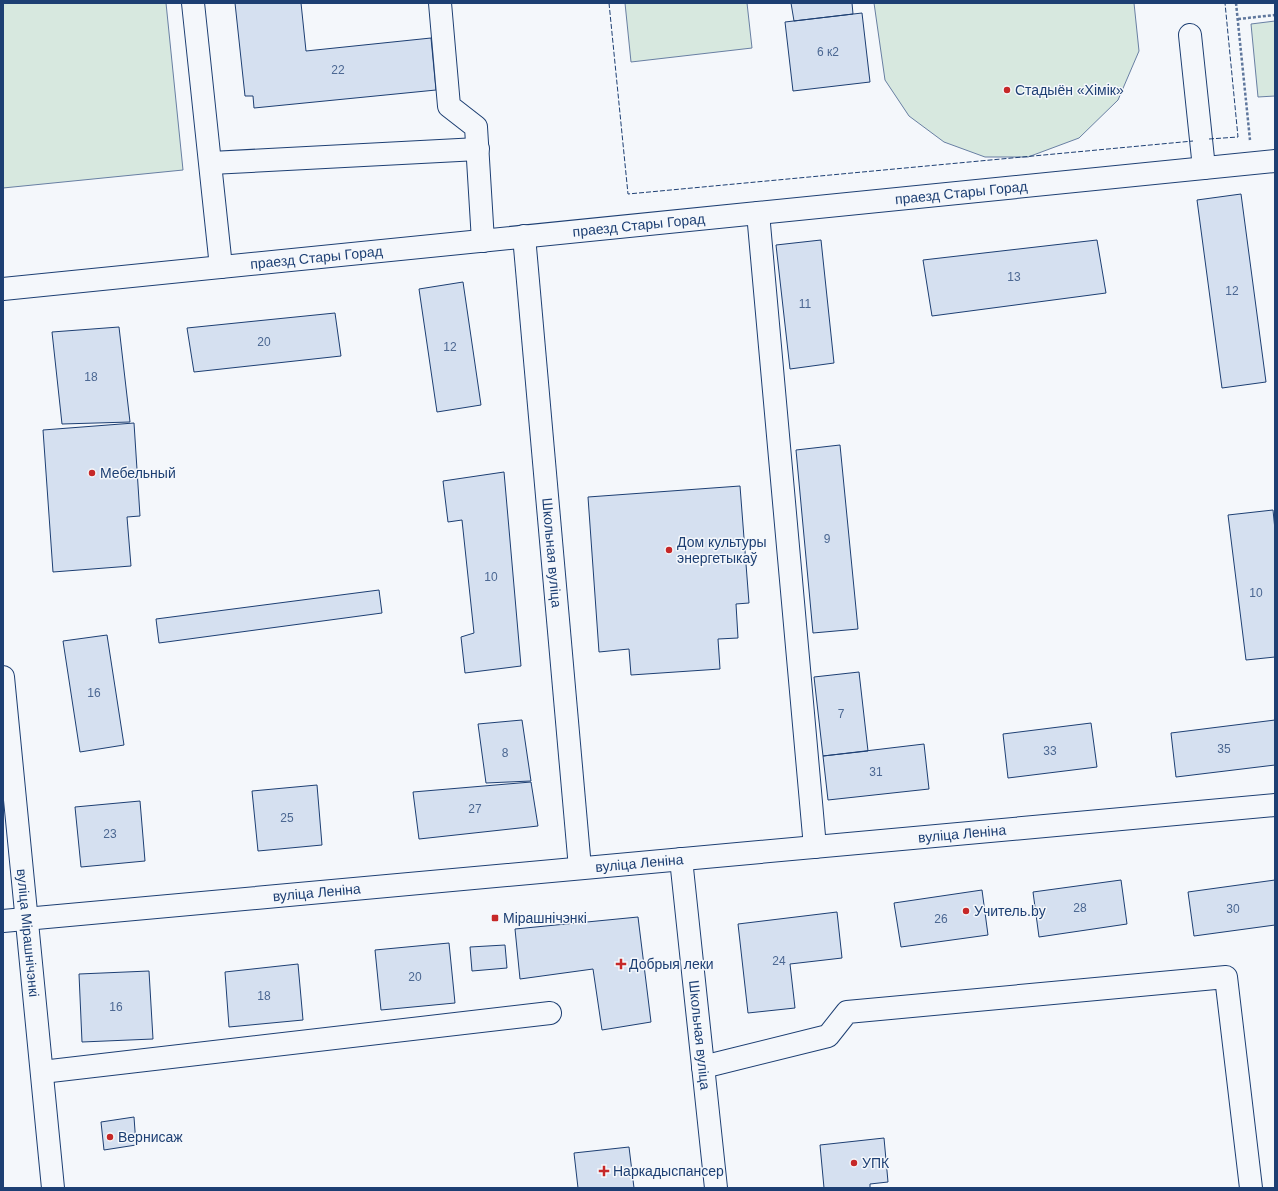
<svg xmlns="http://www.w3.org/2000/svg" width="1278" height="1191" viewBox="0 0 1278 1191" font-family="Arial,sans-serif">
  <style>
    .green { fill: #d7e8df; stroke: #687fa3 }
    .building { fill: #d5e0f0; stroke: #1d3f73 }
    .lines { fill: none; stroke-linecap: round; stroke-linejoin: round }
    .minor-casing { stroke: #1d3f73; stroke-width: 24 }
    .path { stroke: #5e769c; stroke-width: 2.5; stroke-dasharray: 3 2; stroke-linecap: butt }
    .minor { stroke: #f4f7fb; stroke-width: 22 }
    .fence { stroke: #1d3f73; stroke-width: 1; stroke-dasharray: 5 2; stroke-linecap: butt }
    .poi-dot { fill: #c62828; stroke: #f4f7fb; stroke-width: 1.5 }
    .labels { text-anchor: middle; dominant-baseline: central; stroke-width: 3; stroke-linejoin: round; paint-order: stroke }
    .number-label { font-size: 12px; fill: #4b6792 }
    .poi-label { font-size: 14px; fill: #1d3f73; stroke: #f4f7fb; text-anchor: start }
    .street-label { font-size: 14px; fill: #1d3f73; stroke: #f4f7fb }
  </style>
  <rect width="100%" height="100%" fill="#f4f7fb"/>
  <path class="green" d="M3 3H166L183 170 3 188Z
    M625 3H747L752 48 631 62Z
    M874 3H1134L1139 51 1118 100 1079 138 1028 157H985L944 142 909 116 885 80Z
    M1275 21V96L1258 97 1251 24Z"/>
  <path class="building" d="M235 3H301L306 51 431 38 436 90 254 108 253 96H245Z
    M791 3H852L853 14 794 21Z
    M862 13 870 82 793 91 785 22Z
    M1241 194 1266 382 1222 388 1197 200Z
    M821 240 834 363 790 369 776 245Z
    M1097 240 1106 293 932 316 923 260Z
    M463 282 481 405 437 412 419 289Z
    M335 313 341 356 194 372 187 328Z
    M119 327 130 422 62 424 52 332Z
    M134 423 140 516 127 517 131 566 53 572 43 430Z
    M840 445 858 629 813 633 796 450Z
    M504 472 521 666 465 673 461 637 474 633 462 520 448 522 443 481Z
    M740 486 749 603 736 604 738 638 718 639 720 669 631 675 629 649 599 652 588 497Z
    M1273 510 1275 530V657L1246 660 1228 515Z
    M379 590 382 613 159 643 156 619Z
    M107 635 124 745 80 752 63 641Z
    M859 672 868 751 823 756 814 677Z
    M522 720 531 781 486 783 478 724Z
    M1275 720V765L1176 777 1171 733Z
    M1091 723 1097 767 1008 778 1003 734Z
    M924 744 929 789 828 800 823 756Z
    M531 782 538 826 419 839 413 792Z
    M317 785 322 845 258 851 252 791Z
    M140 801 145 861 81 867 75 807Z
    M1121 880 1127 924 1039 937 1033 892Z
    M1275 880V925L1194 936 1188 892Z
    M982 890 988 935 901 947 894 903Z
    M837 912 842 958 790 964 795 1008 748 1013 738 924Z
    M638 917 651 1022 602 1030 593 969 520 979 515 929Z
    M449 943 455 1003 381 1010 375 950Z
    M505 945 507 968 472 971 470 947Z
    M298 964 303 1020 229 1027 225 972Z
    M149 971 153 1039 82 1042 79 974Z
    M134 1117 136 1145 104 1150 101 1122Z
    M884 1138 888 1182 870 1184V1188H824L820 1145Z
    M629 1147 634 1188H578L574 1153Z"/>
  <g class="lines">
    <defs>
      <g id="minor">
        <path d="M193 3 221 267"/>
        <path d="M440 3 449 106 476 127 483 241"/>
        <path d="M1190 35 1204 168"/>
        <path d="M211 163 478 149"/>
        <path d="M758 213 815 847"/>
        <path id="s1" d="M524 236 580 868"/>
        <path id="s2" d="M3 289 1275 161"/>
        <path id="s3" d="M3 677 53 1188"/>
        <path id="s4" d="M681 859 716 1188"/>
        <path id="s5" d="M3 921 1275 805"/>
        <path d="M703 1067 828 1036 847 1012 1226 977 1251 1188"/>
        <path d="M42 1072 550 1013"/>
      </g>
    </defs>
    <use href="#minor" class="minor-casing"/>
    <path class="path" d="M1236 3 1250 140
      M1238 19 1275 15"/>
    <use href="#minor" class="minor"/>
    <path class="fence" d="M609 3 628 194 1193 141
      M1209 139 1238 137 1225 3"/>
  </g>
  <g class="poi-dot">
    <circle cx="1007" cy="90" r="4"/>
    <circle cx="92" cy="473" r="4"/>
    <circle cx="669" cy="550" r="4"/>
    <circle cx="966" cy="911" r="4"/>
    <rect x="491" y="914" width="8" height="8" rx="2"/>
    <path d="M619 958h4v4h4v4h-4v4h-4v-4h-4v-4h4z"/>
    <circle cx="110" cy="1137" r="4"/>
    <circle cx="854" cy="1163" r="4"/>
    <path d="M602 1165h4v4h4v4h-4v4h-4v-4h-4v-4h4z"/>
  </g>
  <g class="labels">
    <g class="number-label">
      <text x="828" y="52">6 к2</text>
      <text x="338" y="70">22</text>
      <text x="1014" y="277">13</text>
      <text x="1232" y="291">12</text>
      <text x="805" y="304">11</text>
      <text x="264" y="342">20</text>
      <text x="450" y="347">12</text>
      <text x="91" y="377">18</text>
      <text x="827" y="539">9</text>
      <text x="491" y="577">10</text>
      <text x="1256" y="593">10</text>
      <text x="94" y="693">16</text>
      <text x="841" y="714">7</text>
      <text x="1224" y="749">35</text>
      <text x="1050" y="751">33</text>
      <text x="505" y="753">8</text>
      <text x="876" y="772">31</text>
      <text x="475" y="809">27</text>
      <text x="287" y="818">25</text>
      <text x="110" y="834">23</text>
      <text x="1080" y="908">28</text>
      <text x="1233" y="909">30</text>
      <text x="941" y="919">26</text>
      <text x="779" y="961">24</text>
      <text x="415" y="977">20</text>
      <text x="264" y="996">18</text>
      <text x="116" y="1007">16</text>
    </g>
    <g class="poi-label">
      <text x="1015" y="90">Стадыён «Хімік»</text>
      <text x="100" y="473">Мебельный</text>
      <text x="677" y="542">Дом культуры<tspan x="677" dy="16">энергетыкаў</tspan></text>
      <text x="974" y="911">Учитель.by</text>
      <text x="503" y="918">Мірашнічэнкі</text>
      <text x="629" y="964">Добрыя леки</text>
      <text x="118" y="1137">Вернисаж</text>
      <text x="862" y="1163">УПК</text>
      <text x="613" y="1171">Наркадыспансер</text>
    </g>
    <g class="street-label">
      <text stroke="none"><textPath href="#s2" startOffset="963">праезд Стары Горад</textPath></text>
      <text stroke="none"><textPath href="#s2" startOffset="639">праезд Стары Горад</textPath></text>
      <text stroke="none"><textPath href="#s2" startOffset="315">праезд Стары Горад</textPath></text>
      <text stroke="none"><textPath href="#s1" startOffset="318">Школьная вуліца</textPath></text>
      <text stroke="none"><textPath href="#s5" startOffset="963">вуліца Леніна</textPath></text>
      <text stroke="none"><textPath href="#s5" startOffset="639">вуліца Леніна</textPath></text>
      <text stroke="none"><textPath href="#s5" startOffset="315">вуліца Леніна</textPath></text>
      <text stroke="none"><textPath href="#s3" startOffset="257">вуліца Мірашнічэнкі</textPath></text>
      <text stroke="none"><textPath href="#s4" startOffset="177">Школьная вуліца</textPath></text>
    </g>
  </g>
  <rect width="1278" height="1191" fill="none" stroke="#1d3f73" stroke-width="8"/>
</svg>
